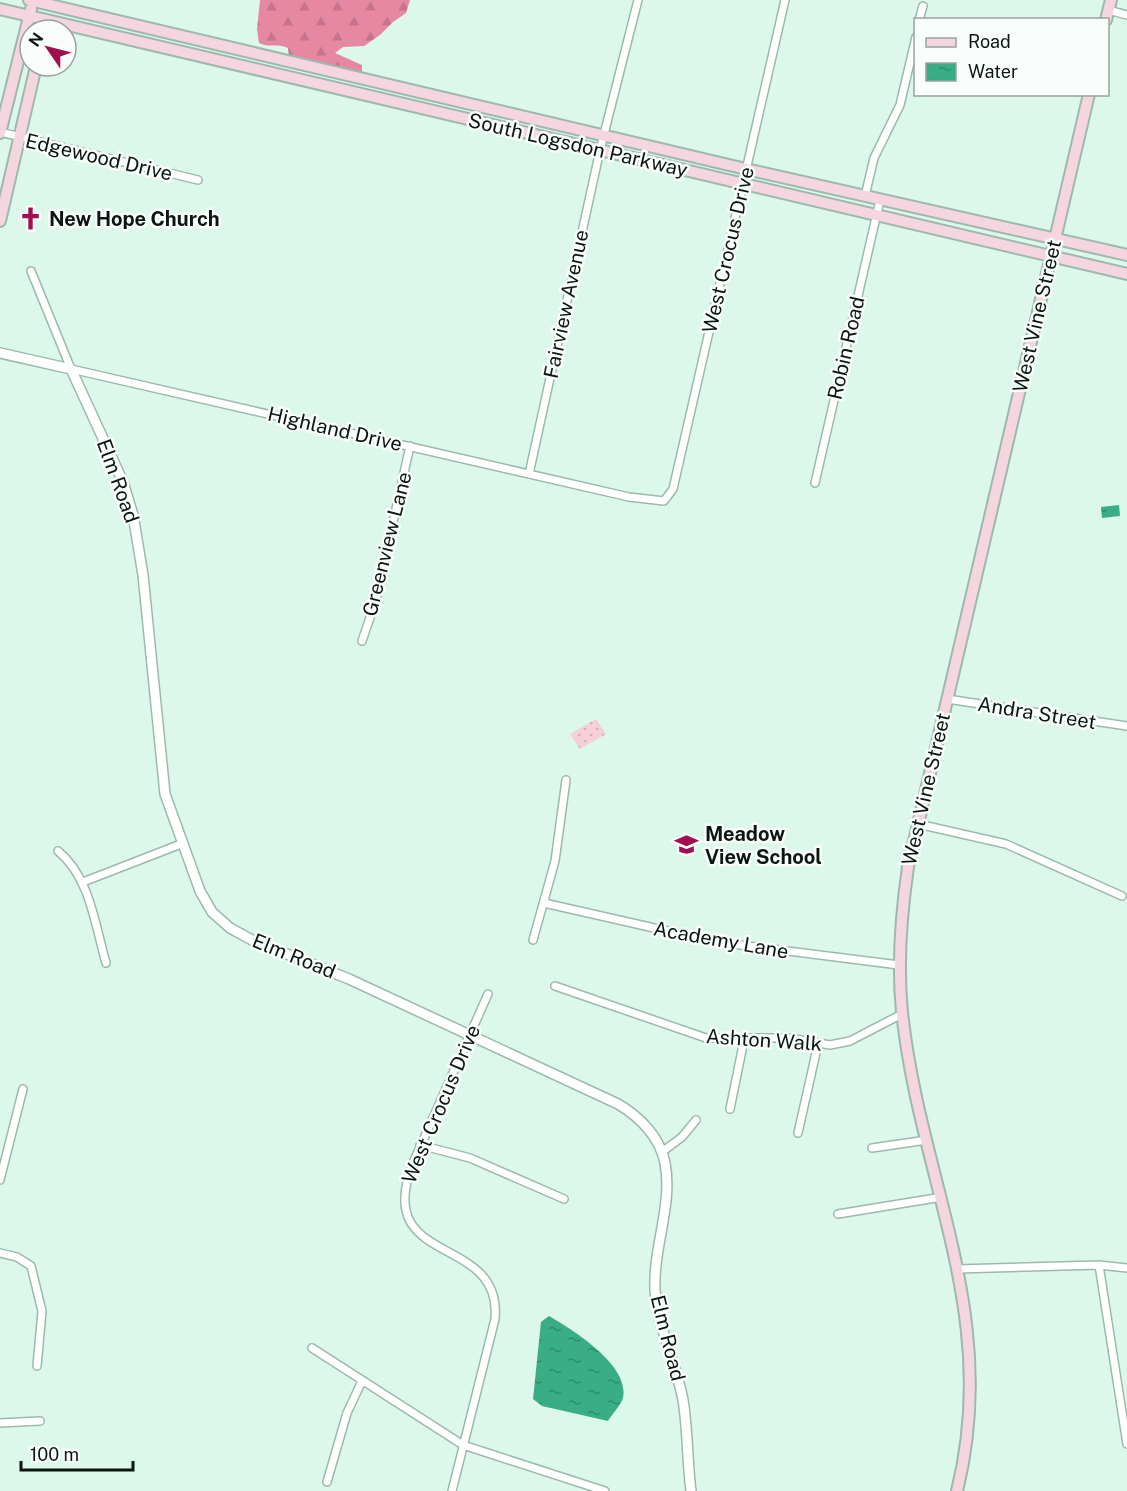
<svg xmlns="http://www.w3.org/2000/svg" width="1127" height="1491" viewBox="0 0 1127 1491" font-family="'Public Sans',sans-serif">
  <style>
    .grass { fill: url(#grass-dots) }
    .forest { fill: url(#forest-firs) }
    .water { fill: url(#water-ripples) }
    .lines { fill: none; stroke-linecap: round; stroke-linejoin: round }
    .minor-casing { stroke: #9db9ad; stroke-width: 10 }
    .tertiary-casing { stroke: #9db9ad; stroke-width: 12 }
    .secondary-casing { stroke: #9db9ad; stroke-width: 14 }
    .minor { stroke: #fff; stroke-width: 7 }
    .tertiary { stroke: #fff; stroke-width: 9 }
    .secondary { stroke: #f5d5df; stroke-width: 10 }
    .labels { text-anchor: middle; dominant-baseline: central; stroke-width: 5; stroke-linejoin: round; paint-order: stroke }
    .street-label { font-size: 20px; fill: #0b1511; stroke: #f9fefc }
    .poi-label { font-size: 20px; font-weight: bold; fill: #0b1511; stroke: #f9fefc; text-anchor: start }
  </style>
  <defs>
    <pattern id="grass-dots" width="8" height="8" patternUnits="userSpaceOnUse" patternTransform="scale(1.5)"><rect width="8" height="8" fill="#f5d0d9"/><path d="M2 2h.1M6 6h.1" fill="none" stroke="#d1b2b9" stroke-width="1.8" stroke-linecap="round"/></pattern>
    <pattern id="forest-firs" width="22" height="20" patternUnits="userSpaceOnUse" patternTransform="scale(1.5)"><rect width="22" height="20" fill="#e788a3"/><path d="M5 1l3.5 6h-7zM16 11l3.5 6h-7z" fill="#c5748b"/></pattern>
    <pattern id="water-ripples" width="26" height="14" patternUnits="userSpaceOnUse" patternTransform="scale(1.5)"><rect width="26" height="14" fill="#38ad86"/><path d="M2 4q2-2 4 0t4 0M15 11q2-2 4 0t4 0" fill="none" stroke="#2d8c6c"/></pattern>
  </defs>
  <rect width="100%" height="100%" fill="#dbf8eb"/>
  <path class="grass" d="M596 719 606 734 580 749 570 734Z"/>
  <path class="forest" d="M260 0H410L406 13 393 22 380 35 364 46 343 47 335 53 362 65V73L289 57 288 48C277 43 269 48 259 43L257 29Z"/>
  <path class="water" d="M1119 505 1120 516 1102 518 1101 507Z
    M549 1316C573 1330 630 1365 623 1398 621 1405 612 1414 608 1421L542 1406 533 1399 541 1322Z"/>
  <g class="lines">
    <defs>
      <path id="minor" d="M1108 10 1127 15
        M919 20 923 6
        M0 132 198 180
        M865 196 874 158 900 105 916 37
        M31 271 71 369 629 497 664 501 673 489 785 0
        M529 474 600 150 638 0
        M815 483 880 200
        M362 641 375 603 410 446
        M947 699 1127 726
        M918 824 1006 844 1122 896
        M58 851C90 877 95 925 106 963
        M83 882 181 844
        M544 903 716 942 899 965
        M533 940 555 861 566 780
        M555 986 706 1038H789L830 1045 850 1041 902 1014
        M730 1109 742 1050V1038
        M798 1133 818 1044
        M420 1145 470 1158 564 1199
        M872 1148 927 1140
        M662 1152 682 1137 696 1120
        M0 1180 23 1089
        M838 1214 942 1197
        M0 1253 17 1257 31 1266 42 1311 37 1366
        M1099 1265 1127 1444
        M958 1269 1099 1265 1127 1268
        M312 1348 463 1445 605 1491
        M0 1423 40 1421
        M327 1482 347 1413 362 1381
        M452 1491 495 1319C503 1232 371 1269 413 1163L488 994"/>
      <path id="tertiary" d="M0 353 71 369 123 482 133 515 143 575 165 794 200 891 212 912 230 928 252 940 349 979 618 1104C640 1117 660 1137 665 1163 673 1205 653 1247 655 1290 658 1328 676 1363 683 1400 688 1430 687 1461 691 1491"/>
      <path id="secondary" d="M29 0 746 169 1127 255
        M0 9 1127 274
        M1106 20 1111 0
        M0 133 31 9
        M0 221 36 66
        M957 1491C1001 1314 920 1181 902 1012 897 963 901 915 908 867L1089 94"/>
    </defs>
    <use href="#minor" class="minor-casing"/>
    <use href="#tertiary" class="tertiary-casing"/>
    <use href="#secondary" class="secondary-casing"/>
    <use href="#minor" class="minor"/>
    <use href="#tertiary" class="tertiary"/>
    <use href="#secondary" class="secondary"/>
  </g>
  <defs>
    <symbol id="church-bare" viewBox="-9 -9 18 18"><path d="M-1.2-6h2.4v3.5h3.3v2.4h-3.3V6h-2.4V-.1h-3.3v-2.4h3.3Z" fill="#a20f51" stroke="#f9fefc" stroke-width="2.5" paint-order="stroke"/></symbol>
    <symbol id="school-bare" viewBox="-9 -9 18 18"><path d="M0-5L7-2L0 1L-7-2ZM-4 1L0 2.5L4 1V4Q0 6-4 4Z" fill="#a20f51" stroke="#f9fefc" stroke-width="2.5" paint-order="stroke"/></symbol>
  </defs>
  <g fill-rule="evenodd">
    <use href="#church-bare" x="14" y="202" width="33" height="33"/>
    <use href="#school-bare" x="670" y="828" width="33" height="33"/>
  </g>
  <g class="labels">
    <g class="street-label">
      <text transform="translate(578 145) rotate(13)">South Logsdon Parkway</text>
      <text transform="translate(99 157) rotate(13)">Edgewood Drive</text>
      <text transform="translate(728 250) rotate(-77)">West Crocus Drive</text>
      <text transform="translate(566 304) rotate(-78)">Fairview Avenue</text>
      <text transform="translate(1037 316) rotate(-77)">West Vine Street</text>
      <text transform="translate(846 348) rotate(-77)">Robin Road</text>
      <text transform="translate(335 429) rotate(13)">Highland Drive</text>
      <text transform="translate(118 481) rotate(70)">Elm Road</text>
      <text transform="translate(387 544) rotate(-76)">Greenview Lane</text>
      <text transform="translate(1037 713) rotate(9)">Andra Street</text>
      <text transform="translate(926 789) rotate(-77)">West Vine Street</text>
      <text transform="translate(721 940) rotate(10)">Academy Lane</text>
      <text transform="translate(294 956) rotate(22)">Elm Road</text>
      <text transform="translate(764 1040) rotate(4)">Ashton Walk</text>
      <text transform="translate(441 1104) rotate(-67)">West Crocus Drive</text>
      <text transform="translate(668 1338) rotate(76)">Elm Road</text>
    </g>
    <g class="poi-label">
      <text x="49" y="219">New Hope Church</text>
      <text x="705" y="834">Meadow<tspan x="705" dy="23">View School</tspan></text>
    </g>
  </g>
  <rect x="914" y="18" width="195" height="78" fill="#f9fefc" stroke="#9aa19e" stroke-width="1.5"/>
  <rect x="926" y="38" width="30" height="9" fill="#f5d5df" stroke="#9aa19e" stroke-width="1.5"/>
  <text x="968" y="48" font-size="18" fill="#0b1511">Road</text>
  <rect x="926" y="63" width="30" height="18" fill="url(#water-ripples)" stroke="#9aa19e" stroke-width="1.5"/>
  <text x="968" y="78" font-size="18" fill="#0b1511">Water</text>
  <g transform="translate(48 48) rotate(305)"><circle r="28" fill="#f9fefc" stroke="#9aa19e" stroke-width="1.5"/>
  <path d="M0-4.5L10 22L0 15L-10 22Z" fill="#a20f51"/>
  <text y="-9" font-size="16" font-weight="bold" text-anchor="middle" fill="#0b1511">N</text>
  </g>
  <path d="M21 1461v9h112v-9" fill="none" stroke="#0b1511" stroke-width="3"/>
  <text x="30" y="1461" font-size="18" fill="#0b1511" stroke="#f9fefc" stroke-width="4.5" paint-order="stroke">100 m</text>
</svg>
